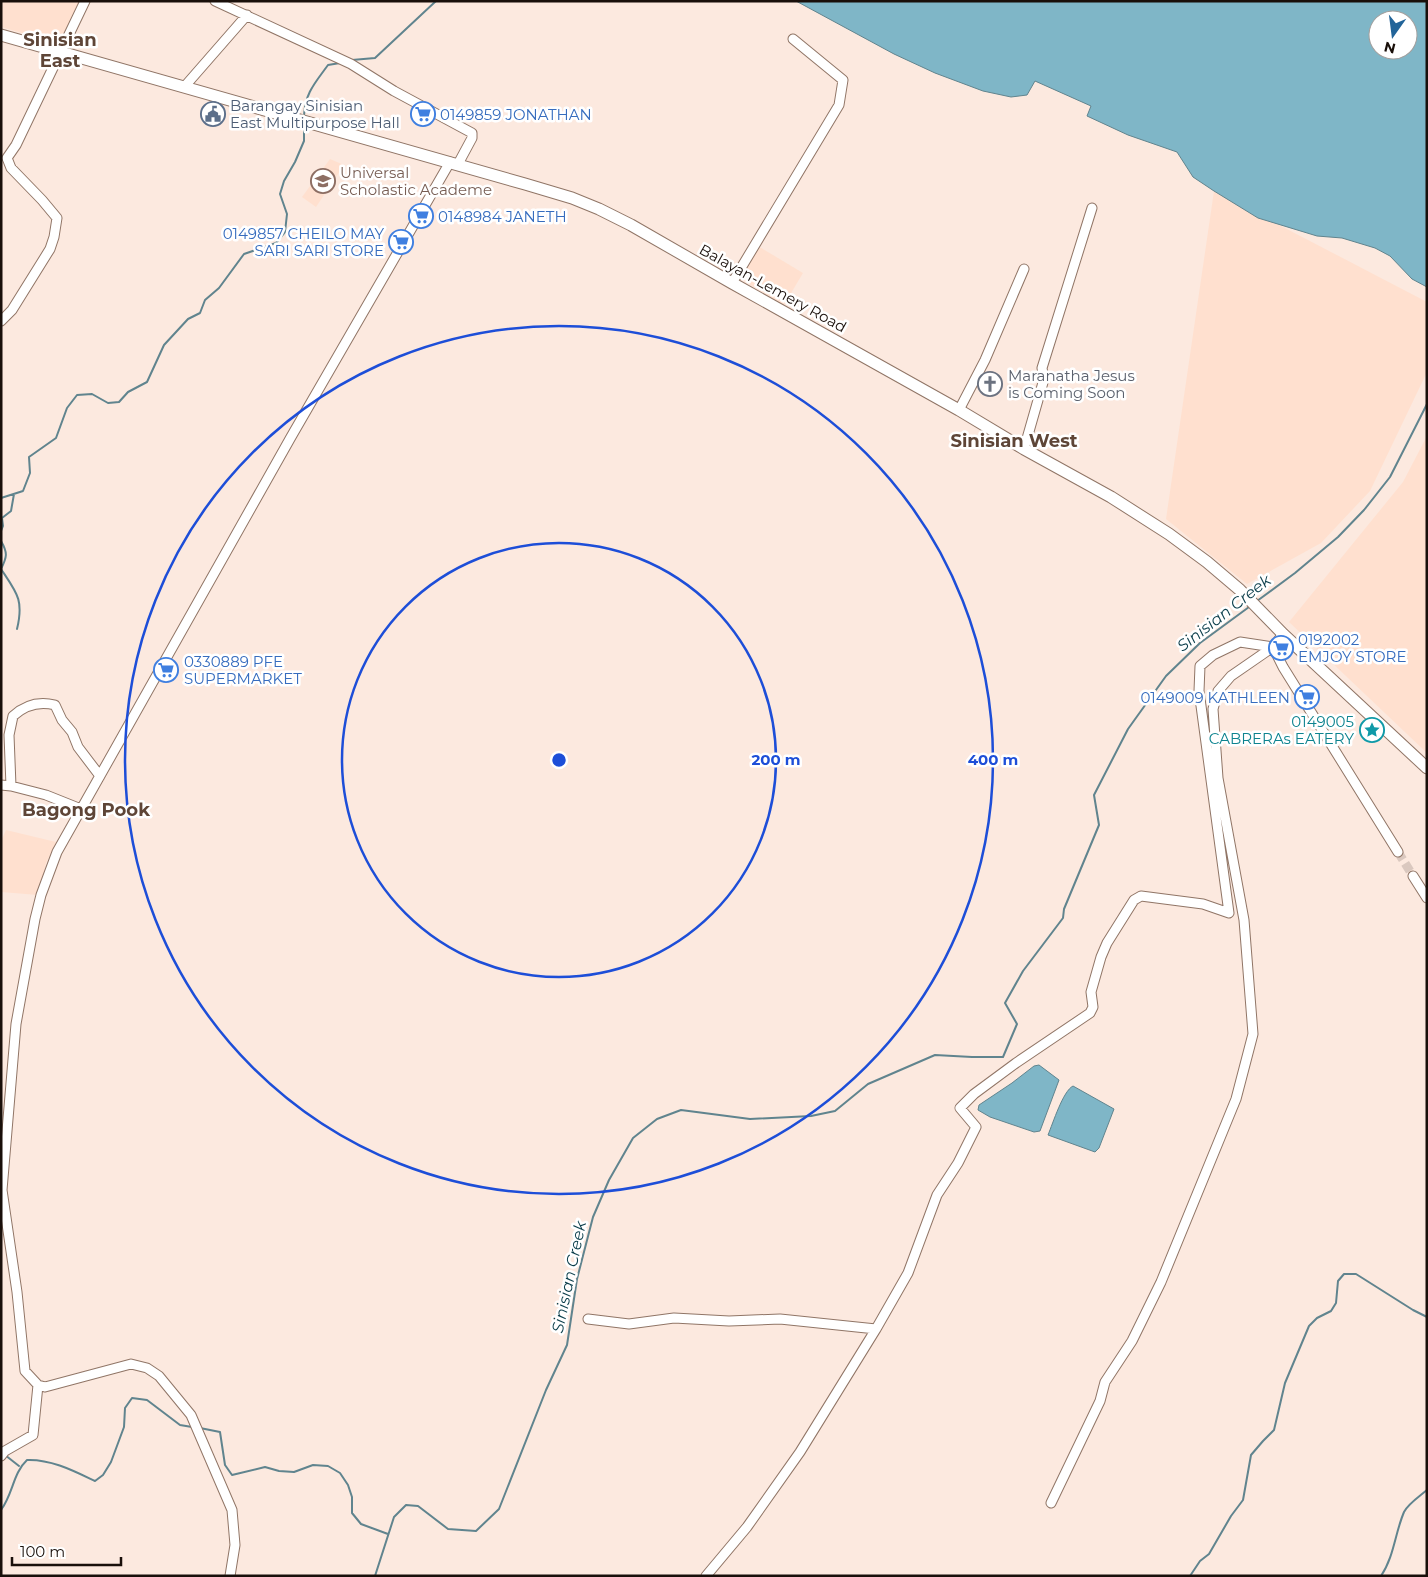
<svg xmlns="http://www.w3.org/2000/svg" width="1428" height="1577" viewBox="0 0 1428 1577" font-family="Montserrat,sans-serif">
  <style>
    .built { fill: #ffe0cf }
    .water { fill: #7fb6c7; stroke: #60848e; fill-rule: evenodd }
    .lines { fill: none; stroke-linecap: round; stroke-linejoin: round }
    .stream { stroke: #60848e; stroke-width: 2 }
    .minor-tunnel { stroke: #dac8bf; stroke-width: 9; stroke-dasharray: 9 4.5; stroke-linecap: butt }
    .minor-casing { stroke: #907566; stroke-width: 11 }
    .major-casing { stroke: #907566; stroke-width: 13 }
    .minor { stroke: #fff; stroke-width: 9 }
    .major { stroke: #fff; stroke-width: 11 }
    .ring { fill: none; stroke: #1d4ed8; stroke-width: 2.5 }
    .labels { text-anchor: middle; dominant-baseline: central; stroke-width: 5; stroke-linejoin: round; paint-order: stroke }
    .service-label { font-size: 15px; fill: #4e5e75; stroke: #fff; text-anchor: start }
    .shop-label { font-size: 15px; fill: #366cbe; stroke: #fff; text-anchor: start }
    .education-label { font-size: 15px; fill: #785e54; stroke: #fff; text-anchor: start }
    .street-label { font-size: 15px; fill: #190f0a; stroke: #fff }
    .worship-label { font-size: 15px; fill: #5b616d; stroke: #fff; text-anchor: start }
    .culture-label { font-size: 15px; fill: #0d838f; stroke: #fff; text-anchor: end }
    .water-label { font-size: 16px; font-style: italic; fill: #0a3d4a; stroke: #fff }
    .quarter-label { font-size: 18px; font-weight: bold; fill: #5e4537; stroke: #fff }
    .centre { fill: #1d4ed8; stroke: #fff; stroke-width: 2.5 }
    .ring-label { font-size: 15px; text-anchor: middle; font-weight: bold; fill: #1d4ed8; stroke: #fff; stroke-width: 5; stroke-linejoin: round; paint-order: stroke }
  </style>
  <rect width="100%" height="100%" fill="#fce9df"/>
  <path class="built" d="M1 1H83L64 45 1 27Z
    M330 159 344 165 316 207 302 197Z
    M1214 191 1427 302V372L1370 491 1321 543 1247 584 1166 519Z
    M758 246 803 273 784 305 739 278Z
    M1427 436V753L1289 622 1403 482Z
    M6 830 56 842 46 863 38 895 1 892V841Z"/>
  <path class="water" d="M796 1H1427V287L1412 279 1390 256 1375 248 1342 238 1317 236 1258 218 1214 191 1193 177 1177 152 1128 135 1087 116 1091 106 1035 81 1027 95 1011 97 983 91 935 73 894 54ZM1378 20H1408V50H1378Z
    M1039 1065 1059 1080 1040 1131 1034 1132 990 1117 978 1110 979 1105 1012 1083 1034 1066Z
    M1073 1086 1114 1109 1099 1148 1095 1152 1048 1135C1053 1123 1063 1091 1073 1086Z"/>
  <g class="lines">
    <path class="stream" d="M352 60 375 58 436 1
      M304 116C305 93 315 83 328 65L340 63
      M1 498 23 491 30 473 29 457 56 438 67 408 77 395 92 394 108 403 119 402 128 392 147 382 164 345 188 319 200 313 205 300 219 288 244 254 276 243 285 232 287 214 280 194 284 181 295 162 304 141V126
      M1 531 3 526 2 518 11 511 14 494
      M1 541C8 553 7 557 1 569 17 593 24 600 17 629
      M1257 601 1295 573 1338 537 1364 510 1390 477 1427 404
      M200 1428 220 1432 225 1465 232 1475 265 1467 279 1471 294 1472 313 1465 328 1466 340 1473 348 1485 352 1497V1513L361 1524 388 1534
      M5 1455 19 1466
      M1 1510C13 1494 13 1473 27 1460 51 1459 74 1471 95 1481L103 1475 111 1462 124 1427 125 1408 132 1398 147 1400 180 1425 192 1427
      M375 1576 394 1517 406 1505 418 1506 448 1529 476 1531 499 1509 546 1390 567 1345 577 1279 593 1217 609 1180 633 1138 657 1119 681 1110 750 1119 811 1116 835 1111 868 1084 935 1055 972 1057H1003L1017 1024 1005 1003 1023 971 1063 918 1064 909 1099 825 1094 795 1128 729 1166 676 1200 643 1249 607
      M1190 1576 1200 1561 1209 1554 1231 1516 1243 1500 1251 1455 1263 1441 1274 1430 1285 1383 1309 1326 1317 1318 1331 1311 1336 1303 1338 1281 1344 1274H1356L1413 1310 1427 1317
      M1381 1576C1394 1557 1395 1533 1404 1512 1408 1504 1420 1496 1427 1490"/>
    <path class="minor-tunnel" d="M1398 852 1413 876"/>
    <defs>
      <path id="minor" d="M215 1 351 64 394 91 472 133V138L458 164
        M185 86 247 15
        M732 283 839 105 843 80 793 39
        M1 321 12 310 50 249 54 237 57 218 42 200 11 168 7 158 16 145 85 1
        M959 410 985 360 1024 269
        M1024 449 1044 379 1042 368 1092 208
        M1283 634 1273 647 1283 667 1398 852
        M1 785 11 786 9 735 13 716C25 705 39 701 55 705L62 720 72 732 78 747 100 776
        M11 786 46 795 81 809
        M1413 876 1427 898
        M588 1319 629 1324 674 1318 729 1321 780 1319 876 1329
        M1 1456 5 1451 33 1435 38 1385
        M1051 1503 1100 1401 1105 1382 1132 1341 1161 1282 1236 1099 1253 1034 1244 920 1218 778 1213 709 1218 691 1231 676 1273 647
        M230 1576 235 1545 232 1510 191 1415 159 1376 147 1368 131 1364 45 1387 38 1385 25 1371 17 1292 2 1190 16 1024 35 919 41 895 57 852 291 437 450 162
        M706 1576 747 1527 800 1452 876 1329 908 1273 937 1195 958 1163 976 1127 960 1108 974 1094 1016 1063 1090 1013 1093 1007 1091 992 1101 957 1107 943 1134 900 1141 896 1203 904 1229 913 1199 691 1200 666 1213 655 1240 642 1273 647"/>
      <path id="major" d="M1 35 525 184 572 198 599 209 631 225 732 283 959 410 1024 449 1111 497 1169 534 1207 562 1240 590 1283 634 1427 768"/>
    </defs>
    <use href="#minor" class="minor-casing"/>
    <use href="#major" class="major-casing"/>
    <use href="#minor" class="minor"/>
    <use href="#major" class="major"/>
  </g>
  <g class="ring">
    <circle cx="559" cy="760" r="217"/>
    <circle cx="559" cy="760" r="434"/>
  </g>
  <defs>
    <symbol id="civic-ring" viewBox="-11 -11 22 22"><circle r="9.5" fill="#fff" stroke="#5c6f8a" stroke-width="1.5"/><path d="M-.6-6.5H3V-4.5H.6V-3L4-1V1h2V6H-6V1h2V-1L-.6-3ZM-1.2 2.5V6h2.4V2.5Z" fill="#5c6f8a"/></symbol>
    <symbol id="supermarket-ring" viewBox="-11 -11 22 22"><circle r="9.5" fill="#fff" stroke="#3f7fe0" stroke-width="1.5"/><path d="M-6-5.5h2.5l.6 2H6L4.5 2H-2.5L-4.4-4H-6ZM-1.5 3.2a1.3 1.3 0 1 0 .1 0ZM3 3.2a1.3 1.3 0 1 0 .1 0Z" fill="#3f7fe0"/></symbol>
    <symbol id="school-ring" viewBox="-11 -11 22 22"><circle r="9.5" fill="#fff" stroke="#8d6e63" stroke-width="1.5"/><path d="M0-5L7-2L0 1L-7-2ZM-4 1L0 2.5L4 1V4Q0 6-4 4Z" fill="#8d6e63"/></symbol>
    <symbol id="church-ring" viewBox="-11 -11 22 22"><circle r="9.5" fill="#fff" stroke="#6b7280" stroke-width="1.5"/><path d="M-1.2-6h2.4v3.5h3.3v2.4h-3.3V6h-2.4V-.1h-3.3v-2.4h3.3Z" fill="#6b7280"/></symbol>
    <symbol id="sight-ring" viewBox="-11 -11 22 22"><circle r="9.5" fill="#fff" stroke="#0f9aa8" stroke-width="1.5"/><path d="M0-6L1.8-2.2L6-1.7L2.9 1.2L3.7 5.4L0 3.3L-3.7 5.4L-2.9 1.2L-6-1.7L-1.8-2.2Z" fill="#0f9aa8"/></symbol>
  </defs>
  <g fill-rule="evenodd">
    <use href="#civic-ring" x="199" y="100" width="28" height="28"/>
    <use href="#supermarket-ring" x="409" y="100" width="28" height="28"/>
    <use href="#school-ring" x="309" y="167" width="28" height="28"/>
    <use href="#supermarket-ring" x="407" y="202" width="28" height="28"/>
    <use href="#supermarket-ring" x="387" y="228" width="28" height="28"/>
    <use href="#church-ring" x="976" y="370" width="28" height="28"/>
    <use href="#supermarket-ring" x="1267" y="634" width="28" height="28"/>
    <use href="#supermarket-ring" x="152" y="656" width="28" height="28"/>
    <use href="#supermarket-ring" x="1293" y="683" width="28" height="28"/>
    <use href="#sight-ring" x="1358" y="716" width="28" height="28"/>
  </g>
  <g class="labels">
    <g class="service-label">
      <text x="230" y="105">Barangay Sinisian<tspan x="230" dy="17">East Multipurpose Hall</tspan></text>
    </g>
    <g class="shop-label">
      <text x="440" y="114">0149859 JONATHAN</text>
      <text x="438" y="216">0148984 JANETH</text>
      <text x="384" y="233" text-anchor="end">0149857 CHEILO MAY<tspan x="384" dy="17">SARI SARI STORE</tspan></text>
      <text x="1298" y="639">0192002<tspan x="1298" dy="17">EMJOY STORE</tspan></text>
      <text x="184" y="661">0330889 PFE<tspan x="184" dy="17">SUPERMARKET</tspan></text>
      <text x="1290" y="697" text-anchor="end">0149009 KATHLEEN</text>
    </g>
    <g class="education-label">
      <text x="340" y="172">Universal<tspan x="340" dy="17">Scholastic Academe</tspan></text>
    </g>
    <g class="street-label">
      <text transform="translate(773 288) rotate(29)">Balayan-Lemery Road</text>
    </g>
    <g class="worship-label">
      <text x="1008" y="375">Maranatha Jesus<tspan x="1008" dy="17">is Coming Soon</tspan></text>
    </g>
    <g class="culture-label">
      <text x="1354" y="721">0149005<tspan x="1354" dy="17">CABRERAs EATERY</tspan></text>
    </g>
    <g class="water-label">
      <text transform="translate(1224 613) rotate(-38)">Sinisian Creek</text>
      <text transform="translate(569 1277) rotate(-78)">Sinisian Creek</text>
    </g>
    <g class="quarter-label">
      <text x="60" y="40">Sinisian<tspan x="60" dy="21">East</tspan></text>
      <text x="1014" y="441">Sinisian West</text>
      <text x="86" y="810">Bagong Pook</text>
    </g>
  </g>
  <circle cx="559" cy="760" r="8" class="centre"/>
  <g class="ring-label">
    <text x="776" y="765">200 m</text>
    <text x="993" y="765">400 m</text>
  </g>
  <rect width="1428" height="1577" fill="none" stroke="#190f0a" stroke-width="5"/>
  <g transform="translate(1393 35) rotate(194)"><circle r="24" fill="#ffffff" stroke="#a39f9d"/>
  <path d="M0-4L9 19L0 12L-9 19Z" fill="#226499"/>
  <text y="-8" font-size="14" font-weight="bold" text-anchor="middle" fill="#190f0a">N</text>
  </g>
  <path d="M12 1557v8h109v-8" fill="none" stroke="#190f0a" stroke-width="2.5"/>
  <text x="20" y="1557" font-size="15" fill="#190f0a" stroke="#ffffff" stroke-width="4" paint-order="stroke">100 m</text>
</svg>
